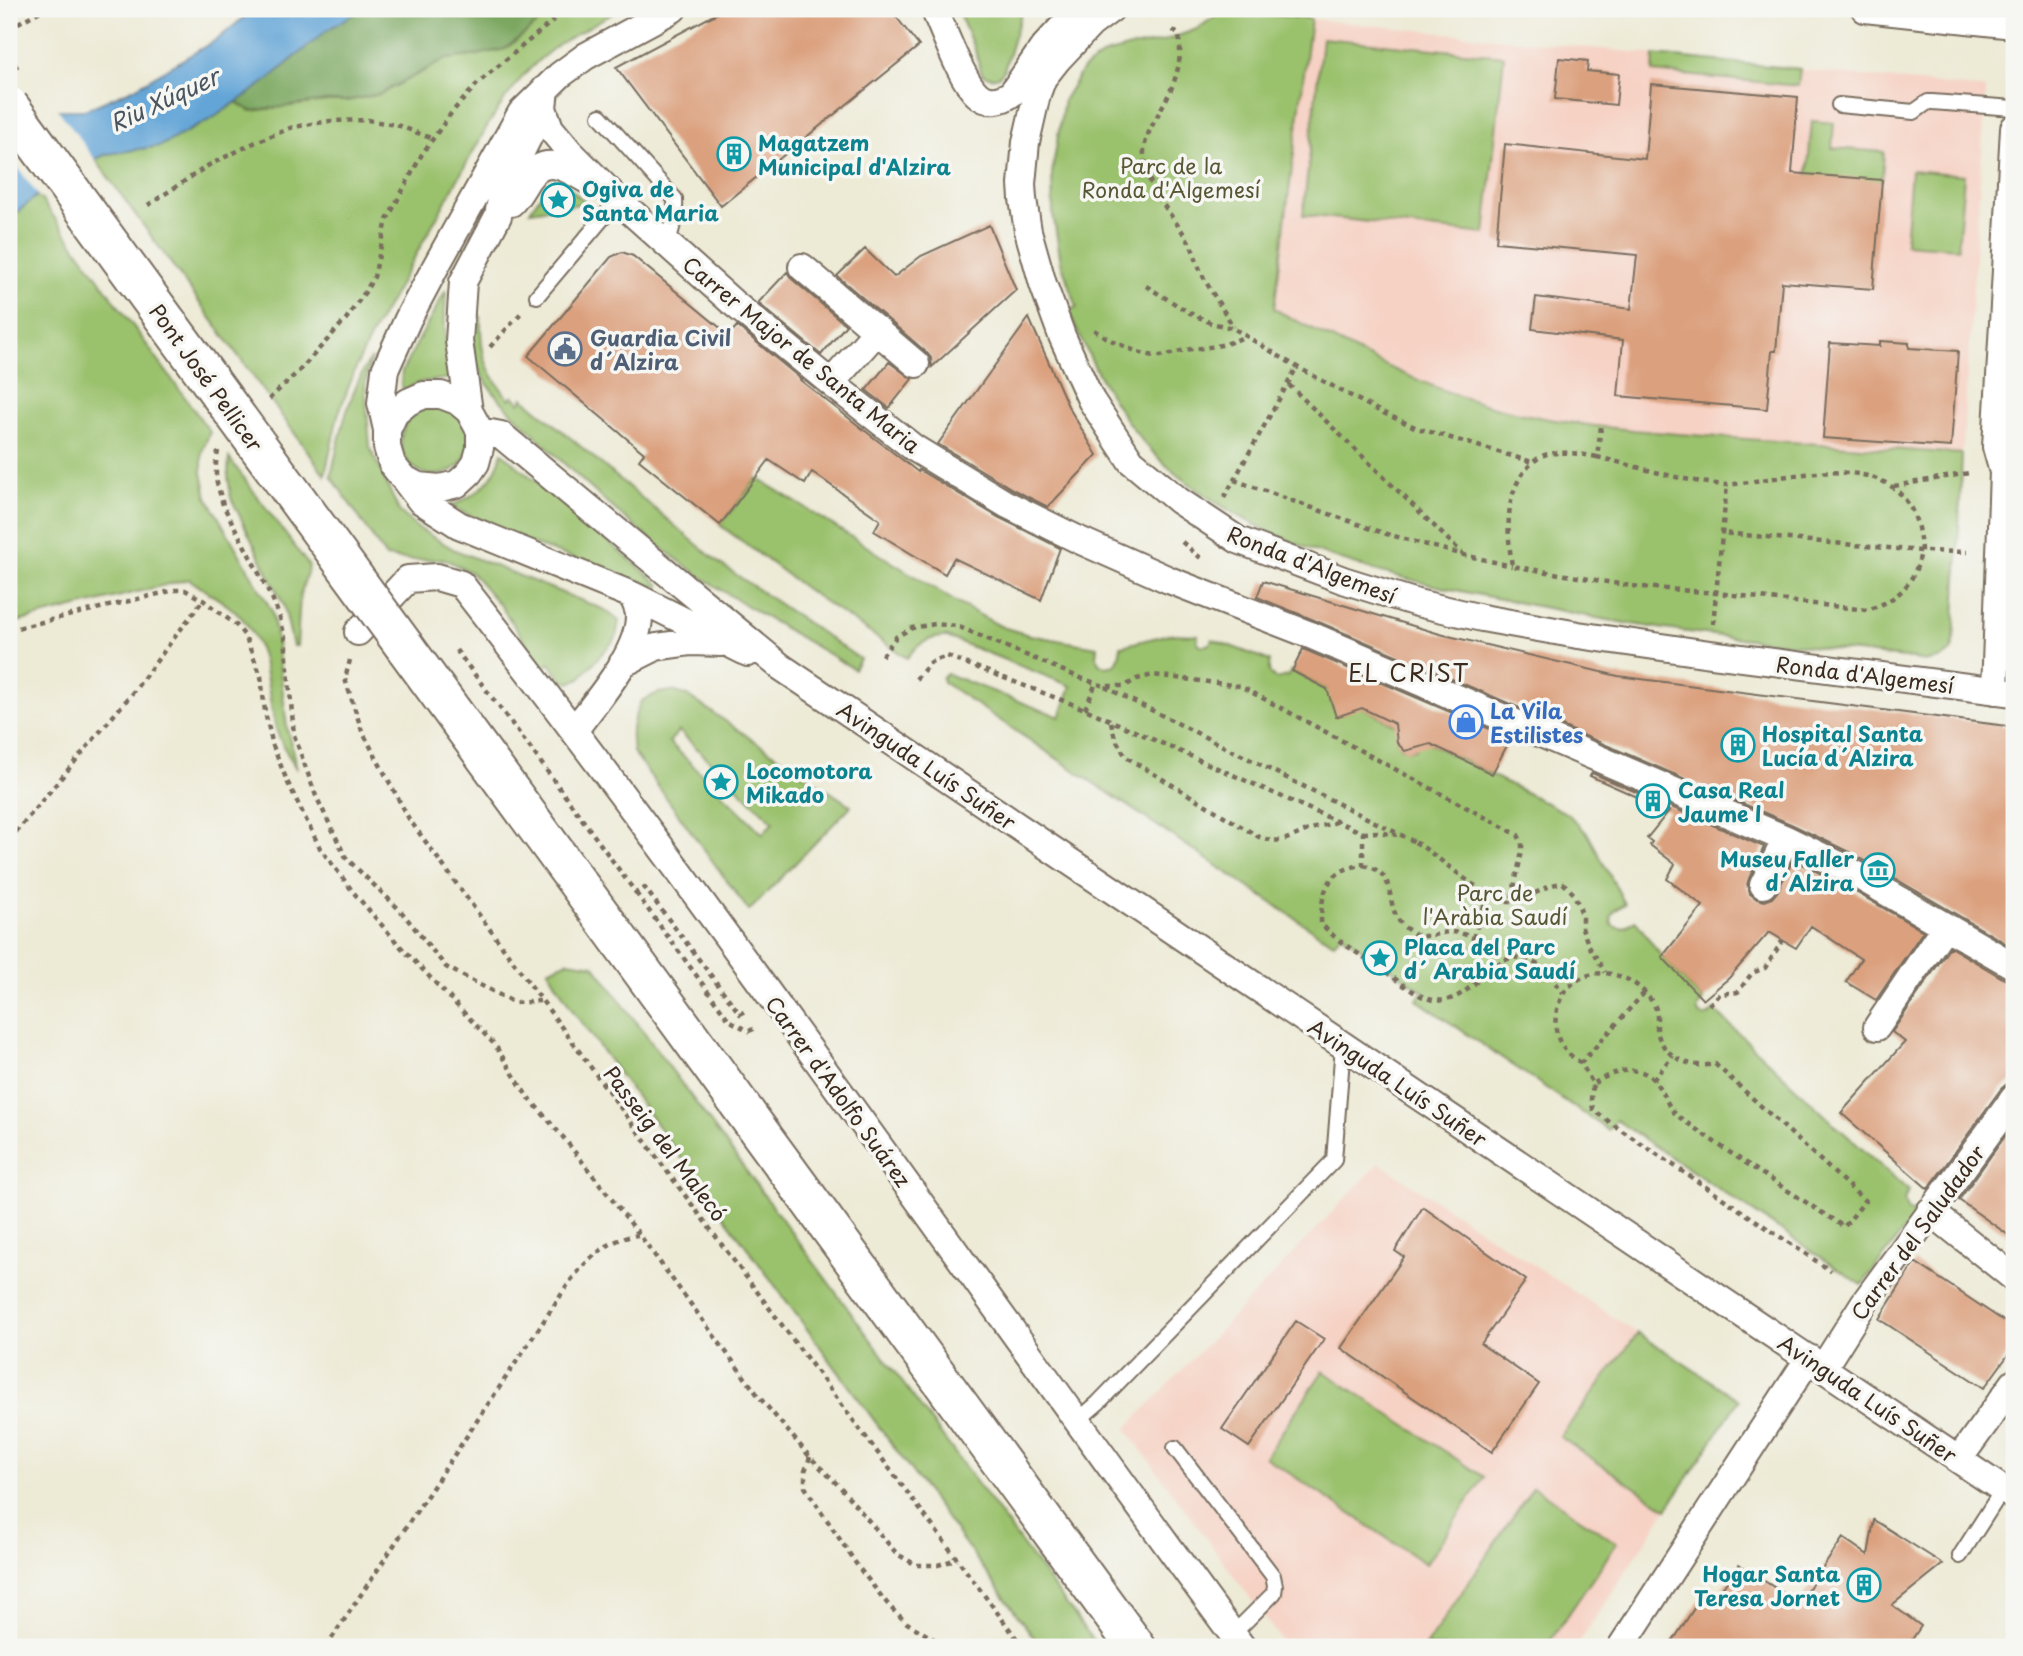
<svg xmlns="http://www.w3.org/2000/svg" width="2023" height="1656" viewBox="0 0 2023 1656" font-family="'Playpen Sans',sans-serif">
  <style>
    .built { fill: #f6d2c4 }
    .green { fill: #9ac16c; stroke: #6a7645; stroke-width: 2; fill-rule: evenodd }
    .forest { fill: #7ba760; stroke: #5b683f; stroke-width: 2 }
    .water { fill: #63a5d7; stroke: #4f687a; stroke-width: 2 }
    .pier { fill: #edead6 }
    .building { fill: #dba07e }
    .lines { fill: none; stroke-linecap: round; stroke-linejoin: round }
    .lane-casing { stroke: #796d5e; stroke-width: 18 }
    .street-casing { stroke: #796d5e; stroke-width: 30 }
    .primary-casing { stroke: #796d5e; stroke-width: 42 }
    .path { stroke: #796d5e; stroke-width: 4.5; stroke-dasharray: 5 5; stroke-linecap: butt }
    .lane { stroke: #fff; stroke-width: 14 }
    .street { stroke: #fff; stroke-width: 26 }
    .primary { stroke: #fff; stroke-width: 38 }
    .primary-bridge-casing { stroke: #796d5e; stroke-width: 42; stroke-linecap: butt }
    .path-bridge { stroke: #796d5e; stroke-width: 4.5; stroke-dasharray: 5 5; stroke-linecap: butt }
    .primary-bridge { stroke: #fff; stroke-width: 38 }
    .labels { text-anchor: middle; dominant-baseline: central; stroke-width: 7; stroke-linejoin: round; paint-order: stroke }
    .culture-label { font-size: 21px; font-weight: bold; fill: #0d838f; stroke: #f6f6f2; text-anchor: start }
    .park-label { font-size: 21px; fill: #585735; stroke: #f6f6f2 }
    .service-label { font-size: 21px; font-weight: bold; fill: #4e5e75; stroke: #f6f6f2; text-anchor: start }
    .street-label { font-size: 21px; fill: #3b2a1e; stroke: #f6f6f2 }
    .shop-label { font-size: 21px; font-weight: bold; fill: #366cbe; stroke: #f6f6f2; text-anchor: start }
    .water-label { font-size: 23px; font-style: italic; fill: #49555f; stroke: #f6f6f2 }
    .neighbourhood-label { font-size: 23px; letter-spacing: 2px; fill: #3b2a1e; stroke: #f6f6f2 }
  </style>
  <rect width="100%" height="100%" fill="#f6f6f2"/>
  <filter id="ink" filterUnits="userSpaceOnUse"><feTurbulence type="fractalNoise" baseFrequency=".0143" numOctaves="2"/><feDisplacementMap in="SourceGraphic" scale="14" xChannelSelector="R" yChannelSelector="G"/><feConvolveMatrix kernelMatrix="1 2 1 2 8 2 1 2 1" color-interpolation-filters="sRGB"/></filter>
  <filter id="wash" filterUnits="userSpaceOnUse"><feTurbulence type="fractalNoise" baseFrequency=".00686" numOctaves="4" result="noise"/><feDisplacementMap in="SourceGraphic" scale="28" xChannelSelector="R" yChannelSelector="G"/><feGaussianBlur stdDeviation="1.57" result="paint"/><feColorMatrix in="noise" values="0 0 0 0 0 0 0 0 0 0 0 0 0 0 0 0 0 1.4 0 .05"/><feComposite in="paint" operator="in"/></filter>
  <g filter="url(#wash)">
    <rect width="100%" height="100%" fill="#edead6"/>
    <path class="built" d="M1311 19 1986 89 1962 454 1656 432 1561 422 1501 409 1442 390 1357 351 1274 309Z
      M1379 1163 1739 1400 1576 1647H1286L1126 1429Z"/>
    <path class="green" d="M556 9H620L559 44 540 59 524 75 505 99 488 125 374 330 357 365 338 415 325 475 95 159 107 154 160 146 213 118 237 102 243 107 252 111 326 101H347L380 94 446 59 472 56 505 49Z
      M957 9H1021V14L1004 70C998 79 992 79 982 74L975 50Z
      M1224 10 1311 19 1274 309C1345 346 1424 389 1502 409 1573 427 1646 431 1718 437 1799 443 1881 448 1962 454L1955 624C1954 649 1955 658 1928 661 1877 655 1827 648 1776 642 1732 637 1688 633 1645 626 1607 621 1569 612 1531 605 1402 580 1267 554 1166 465 1119 423 1093 366 1068 310L1077 307 1061 262 1053 214 1052 173 1064 99 1083 69 1105 54 1131 47 1161 42 1197 29Z
      M1322 38 1504 56 1485 234 1303 215Z
      M1654 55 1800 69 1798 86 1653 72Z
      M1812 121 1834 123 1832 148 1884 152 1882 180 1804 212Z
      M1911 170 1964 175 1958 248 1905 244Z
      M561 185 569 188 587 203 530 211C538 198 545 186 561 185Z
      M38 195 210 432 202 452V473L207 497 272 611 276 635 287 728 297 770C290 758 282 746 277 732 266 696 270 654 245 622 231 604 207 593 189 579L9 624V219Z
      M446 290C444 320 443 350 453 378L420 382 404 390 401 385 402 371Z
      M473 311 481 317C480 355 485 369 509 399L513 396 520 403 523 398 719 563 860 659 854 669C807 641 758 614 712 584 649 542 591 491 537 437 517 416 491 396 479 369 471 351 473 330 473 311Z
      M371 358 365 385 370 447 399 511 415 526 455 550 605 610 619 621 616 638 580 678 570 683 561 680 550 663 543 668 500 605 472 573 445 559 412 560 386 557 331 476C340 436 348 393 371 358Z
      M401 441a34 34 0 1 1 68 0a34 34 0 1 1-68 0Z
      M502 453 660 585 659 588 521 540 450 506C476 496 495 481 502 453Z
      M229 458 309 566 300 596 297 646H293L284 606 231 498 228 476Z
      M757 478 959 604 1002 627 1029 635 1097 647 1096 656 1099 663 1106 667 1115 665 1119 658 1121 646 1170 634 1198 635 1197 641C1200 647 1204 646 1210 644L1212 639 1270 661C1268 670 1268 674 1276 679L1288 676 1291 670 1334 693C1327 713 1345 722 1356 704L1401 728C1393 741 1398 753 1415 749L1421 739 1568 814 1588 834 1625 904C1616 910 1609 913 1612 925 1621 932 1627 926 1635 920L1660 954 1703 1000 1697 1010 1699 1014 1704 1017 1709 1015 1714 1010 1832 1122 1909 1191C1903 1199 1903 1203 1908 1211L1917 1213 1862 1285 1616 1120 1608 1130 1417 1000 1423 991 1341 934 1334 943 1320 935 943 682 942 678 947 674 1060 717 1071 686 947 637C929 636 917 644 907 658L806 589 720 525Z
      M673 691 688 696 851 806 749 911 633 752C630 729 632 722 641 701L658 693ZM679 731 773 822 763 834 669 742Z
      M568 961 594 965 1098 1647H1041L573 1011 548 970Z
      M1638 1333 1739 1400 1667 1509 1560 1437Z
      M1323 1371 1484 1477 1426 1564 1265 1457Z
      M1533 1487 1617 1543 1546 1647H1425Z"/>
    <path class="forest" d="M362 9H556L505 49 472 56 446 59 380 94 346 101H326L252 111 243 107 237 102 264 83 327 30Z"/>
    <path class="water" d="M254 9H362L327 30 264 83 213 118 160 146 107 154 70 170 45 189 9 219V125L39 113 58 110H85L133 89 219 38Z"/>
    <path class="pier" d="M56 107 97 162 72 174 40 198 9 155V121L38 110Z"/>
    <g id="blocks">
      <path class="building" d="M725 9H890L919 46 721 206 616 67Z
        M1559 58 1588 61 1587 71 1619 74 1616 105 1555 99Z
        M1651 84 1798 97 1792 173 1882 180 1873 289 1782 282 1776 351H1772L1767 409 1618 396 1623 340 1532 329 1536 297 1631 309 1637 255 1496 242 1505 144 1645 159Z
        M989 225 1016 290 932 367 931 358 926 352 837 276 865 249 894 277 921 256Z
        M622 252 633 256 729 335 737 326 801 379 800 380 918 472 919 470 998 517 1060 548 1041 600 954 558 945 574 874 531 880 520 812 472 805 484 769 460 720 525 639 460 644 453 528 356 611 257Z
        M787 272 792 279 846 325 821 355 758 303Z
        M1029 318 1068 406 1097 455 1048 507 1014 490 938 444Z
        M1880 341 1909 343V348L1958 351 1951 447 1823 438 1830 343 1880 346Z
        M889 362 912 379 889 408 866 390Z
        M1263 581 1440 634 1618 676 2014 727V948L1853 854 1793 825 1314 620 1257 597Z
        M1303 649 1511 738 1492 774 1431 744 1405 751 1397 743 1395 724 1362 708 1336 717 1327 689 1292 671Z
        M1592 773 1764 847 1749 878 1747 885 1750 894 1757 899 1765 901 1772 898 1777 892 1793 860 1838 882 1923 931 1876 1000 1846 982 1861 959 1811 926 1796 948 1769 932 1729 978 1703 1000 1662 957 1703 906 1667 879 1675 864 1650 845 1652 842 1647 838 1669 811 1590 776Z
        M1950 947 2006 980 2014 982V1082L2007 1084 2001 1089 1928 1189 1841 1113 1905 1042 1892 1032Z
        M2014 1124V1239L1959 1200Z
        M1423 1207 1526 1280 1481 1344 1539 1384 1492 1452 1341 1348 1404 1257 1395 1251Z
        M1915 1262 2014 1328V1347L1984 1388 1879 1319Z
        M1296 1321 1324 1339 1249 1447 1222 1429Z
        M1874 1520 1943 1564 1892 1605 1921 1626 1907 1647H1669L1706 1590 1716 1597 1739 1565 1799 1603 1843 1538 1868 1555Z"/>
    </g>
  </g>
  <g filter="url(#ink)">
    <use href="#blocks" fill-opacity="0" stroke="#796d5e" stroke-width="2"/>
    <g class="lines">
      <defs>
        <path id="lane" d="M1839 105 1914 112 1928 102H1932L2014 108
          M600 116 675 199C676 215 674 227 667 242
          M537 296 618 200
          M1076 1422 1098 1403 1334 1160 1343 1045
          M1175 1448 1273 1576 1275 1586 1274 1593 1233 1634
          M1960 1556 2003 1489"/>
        <path id="street" d="M934 9C944 30 961 80 977 94 987 104 1002 101 1012 93L1043 48 1079 9
          M1111 9 1091 24 1058 59 1043 78 1037 94 1026 142 1022 184 1023 199 1028 231 1043 284 1062 336 1091 400 1131 461 1179 501 1238 540 1343 580 1417 603 1482 618 1578 635 1703 653 2014 693
          M1865 9 2014 25
          M545 89 543 108 550 128 570 152 618 200 732 302 831 383 914 448 1006 504 1079 540 1169 580 1308 634 1786 839 1845 868 2014 966
          M511 203C518 196 522 188 527 180 545 153 566 168 587 180
          M802 267 916 364
          M831 383 878 330
          M469 411 459 341 463 282 498 216 503 188 543 108
          M387 430 395 413 408 402 424 395H441L457 401 469 411 480 431V448L476 463 469 473 457 484 440 488 418 486 403 478 392 464 387 447V430L381 403 385 370 408 319 436 266 521 113 560 75 586 56 673 9
          M480 431 501 435 781 667 2014 1497
          M404 479 420 500 459 525 632 595 748 653
          M358 632 408 579 437 577 461 584C732 931 981 1293 1242 1647
          M622 664 656 647 691 642 721 643
          M1995 691 2003 472 1996 447 2014 128
          M574 731C595 701 639 655 639 616 639 609 635 602 632 595
          M1763 885 1786 839
          M1877 1027 1945 926
          M1930 1211 2014 1278
          M1823 1368 1864 1303 2014 1098
          M1959 1459 2014 1383
          M1621 1647 1809 1358"/>
        <path id="primary" d="M405 647 1136 1647"/>
      </defs>
      <use href="#lane" class="lane-casing"/>
      <use href="#street" class="street-casing"/>
      <use href="#primary" class="primary-casing"/>
      <path class="path" d="M9 28 44 9
        M1173 30 1179 35C1183 62 1175 84 1162 107 1155 121 1145 135 1144 151 1142 185 1173 215 1189 242 1195 252 1197 265 1203 276 1212 294 1224 310 1233 327
        M148 205 209 165 256 142 293 127 330 121 368 120 400 126 433 139
        M1146 286 1190 313 1211 323 1233 328 1297 367 1379 411 1417 428 1532 462
        M1094 330C1108 340 1143 357 1160 356 1171 355 1181 350 1192 349 1211 347 1227 346 1245 336
        M490 347 522 312
        M1289 385 1463 554
        M269 399 301 369 346 319 365 292 374 277 387 220 422 154 452 112 479 82 567 9
        M1601 427 1597 457C1641 467 1683 482 1727 485 1799 477 1916 439 1921 551L1967 552
        M218 451 216 463V479L223 505 273 600 280 618 285 637 294 735 316 796 346 858 400 910 446 967 515 1003 540 1001
        M1597 457C1581 454 1565 451 1548 454 1541 455 1534 461 1529 466 1504 492 1507 532 1512 566L1631 586 1716 593 1867 610C1898 600 1915 584 1921 551L1722 533
        M1234 480 1383 533 1464 555 1512 566
        M1894 486 1969 473
        M1224 498 1297 367
        M1182 542 1202 559
        M1713 624 1727 485
        M9 630 175 590H185L203 600 236 625 245 636 261 676 265 712 273 746 287 781 320 848 354 893 399 945 495 1045 527 1096 563 1137 639 1234 760 1398 810 1457 841 1488 897 1554 916 1565H938L957 1559
        M456 650 531 749 636 893 645 888 740 1014 746 1011
        M882 656 896 637 912 628 935 624 957 626 1078 677 1104 686H1125L1137 679 1153 675 1240 686 1518 835 1522 843V851L1511 902
        M350 660 345 679 362 731 409 819 669 1174 1023 1647
        M916 679 931 662 947 656 1085 709 1363 833V865C1327 869 1321 892 1321 924L1337 939 1366 959
        M1105 687 1417 843
        M1085 709 1096 683
        M1111 722 1115 738 1126 757 1259 837C1282 845 1288 838 1308 830 1317 827 1327 825 1336 822
        M1363 833 1377 832 1397 835
        M9 840 130 696 203 600
        M1415 842C1438 855 1489 904 1512 902 1530 900 1544 884 1563 883L1574 894 1582 914V928L1588 944 1605 972
        M1363 865C1406 874 1376 912 1413 933 1425 940 1436 933 1449 932 1470 932 1489 945 1494 964
        M636 893 729 1020 749 1031 756 1028
        M1473 938 1488 894
        M1386 972C1400 982 1415 996 1433 1000 1477 1008 1492 935 1538 965 1547 971 1556 984 1563 993
        M1644 993 1581 1063 1593 1084 1591 1098 1593 1109 1612 1124 1831 1271
        M1709 1005 1720 994 1738 992 1752 973 1765 968 1783 940
        M1581 1063C1572 1057 1563 1050 1559 1040 1552 1024 1556 1002 1567 989 1593 961 1634 973 1653 1003 1660 1013 1655 1024 1658 1035 1666 1059 1692 1069 1715 1064L1865 1201 1844 1227C1789 1191 1733 1156 1679 1117 1663 1105 1661 1075 1638 1071 1621 1068 1606 1076 1593 1084
        M1653 1080 1673 1055
        M810 1457 805 1471V1487L859 1568 890 1607 907 1623 947 1647
        M326 1647 571 1280C589 1258 608 1239 638 1235"/>
      <use href="#lane" class="lane"/>
      <use href="#street" class="street"/>
      <use href="#primary" class="primary"/>
      <defs>
        <path id="primary-bridge" d="M9 106 405 647"/>
      </defs>
      <use href="#primary-bridge" class="primary-bridge-casing"/>
      <path class="path-bridge" d="M9 56 20 72"/>
      <use href="#primary-bridge" class="primary-bridge"/>
    </g>
  </g>
  <defs>
    <symbol id="building-ring" viewBox="-11 -11 22 22"><circle r="9.5" fill="#f6f6f2" stroke="#0f9aa8" stroke-width="1.5"/><path d="M-4-6H4V6H1V3H-1V6H-4ZM-2.5-4.3h1.7v1.8h-1.7ZM.8-4.3h1.7v1.8H.8ZM-2.5-1h1.7V.8h-1.7ZM.8-1h1.7V.8H.8Z" fill="#0f9aa8"/></symbol>
    <symbol id="sight-ring" viewBox="-11 -11 22 22"><circle r="9.5" fill="#f6f6f2" stroke="#0f9aa8" stroke-width="1.5"/><path d="M0-6L1.8-2.2L6-1.7L2.9 1.2L3.7 5.4L0 3.3L-3.7 5.4L-2.9 1.2L-6-1.7L-1.8-2.2Z" fill="#0f9aa8"/></symbol>
    <symbol id="civic-ring" viewBox="-11 -11 22 22"><circle r="9.5" fill="#f6f6f2" stroke="#5c6f8a" stroke-width="1.5"/><path d="M-.6-6.5H3V-4.5H.6V-3L4-1V1h2V6H-6V1h2V-1L-.6-3ZM-1.2 2.5V6h2.4V2.5Z" fill="#5c6f8a"/></symbol>
    <symbol id="shop-ring" viewBox="-11 -11 22 22"><circle r="9.5" fill="#f6f6f2" stroke="#3f7fe0" stroke-width="1.5"/><path d="M-5-2.5h2.3a2.7 3.5 0 0 1 5.4 0H5L5.5 6h-11ZM-1.5-2.5h3a1.5 2.3 0 0 0-3 0Z" fill="#3f7fe0"/></symbol>
    <symbol id="museum-ring" viewBox="-11 -11 22 22"><circle r="9.5" fill="#f6f6f2" stroke="#0f9aa8" stroke-width="1.5"/><path d="M0-6L6-3V-2H-6V-3ZM-5-1h2V3h-2ZM-1-1h2V3h-2ZM3-1h2V3H3ZM-6 4H6V6H-6Z" fill="#0f9aa8"/></symbol>
  </defs>
  <g fill-rule="evenodd">
    <use href="#building-ring" x="715" y="135" width="38" height="38"/>
    <use href="#sight-ring" x="539" y="181" width="38" height="38"/>
    <use href="#civic-ring" x="546" y="330" width="38" height="38"/>
    <use href="#shop-ring" x="1447" y="703" width="38" height="38"/>
    <use href="#building-ring" x="1719" y="726" width="38" height="38"/>
    <use href="#sight-ring" x="702" y="763" width="38" height="38"/>
    <use href="#building-ring" x="1634" y="782" width="38" height="38"/>
    <use href="#museum-ring" x="1859" y="851" width="38" height="38"/>
    <use href="#sight-ring" x="1361" y="939" width="38" height="38"/>
    <use href="#building-ring" x="1845" y="1566" width="38" height="38"/>
  </g>
  <g class="labels">
    <g class="culture-label">
      <text x="758" y="142">Magatzem<tspan x="758" dy="24">Municipal d'Alzira</tspan></text>
      <text x="582" y="188">Ogiva de<tspan x="582" dy="24">Santa Maria</tspan></text>
      <text x="1762" y="733">Hospital Santa<tspan x="1762" dy="24">Lucía d´Alzira</tspan></text>
      <text x="746" y="770">Locomotora<tspan x="746" dy="24">Mikado</tspan></text>
      <text x="1678" y="789">Casa Real<tspan x="1678" dy="24">Jaume I</tspan></text>
      <text x="1854" y="858" text-anchor="end">Museu Faller<tspan x="1854" dy="24">d´Alzira</tspan></text>
      <text x="1404" y="946">Placa del Parc<tspan x="1404" dy="24">d´ Arabia Saudí</tspan></text>
      <text x="1840" y="1573" text-anchor="end">Hogar Santa<tspan x="1840" dy="24">Teresa Jornet</tspan></text>
    </g>
    <g class="park-label">
      <text x="1171" y="165">Parc de la<tspan x="1171" dy="24">Ronda d'Algemesí</tspan></text>
      <text x="1495" y="892">Parc de<tspan x="1495" dy="24">l'Aràbia Saudí</tspan></text>
    </g>
    <g class="service-label">
      <text x="590" y="337">Guardia Civil<tspan x="590" dy="24">d´Alzira</tspan></text>
    </g>
    <g class="street-label">
      <text transform="translate(802 354) rotate(39)">Carrer Major de Santa Maria</text>
      <text transform="translate(207 377) rotate(54)">Pont José Pellicer</text>
      <text transform="translate(1312 564) rotate(21)">Ronda d'Algemesí</text>
      <text transform="translate(1865 674) rotate(7)">Ronda d'Algemesí</text>
      <text transform="translate(927 765) rotate(34)">Avinguda Luís Suñer</text>
      <text transform="translate(1398 1082) rotate(34)">Avinguda Luís Suñer</text>
      <text transform="translate(839 1091) rotate(54)">Carrer d'Adolfo Suárez</text>
      <text transform="translate(666 1143) rotate(53)">Passeig del Malecó</text>
      <text transform="translate(1917 1232) rotate(-54)">Carrer del Saludador</text>
      <text transform="translate(1868 1398) rotate(34)">Avinguda Luís Suñer</text>
    </g>
    <g class="shop-label">
      <text x="1490" y="710">La Vila<tspan x="1490" dy="24">Estilistes</tspan></text>
    </g>
    <g class="water-label">
      <text transform="translate(164 99) rotate(-25)">Riu Xúquer</text>
    </g>
    <g class="neighbourhood-label">
      <text x="1409" y="672">EL CRIST</text>
    </g>
  </g>
  <rect width="2023" height="1656" fill="none" stroke="#f6f6f2" stroke-width="35"/>
</svg>
